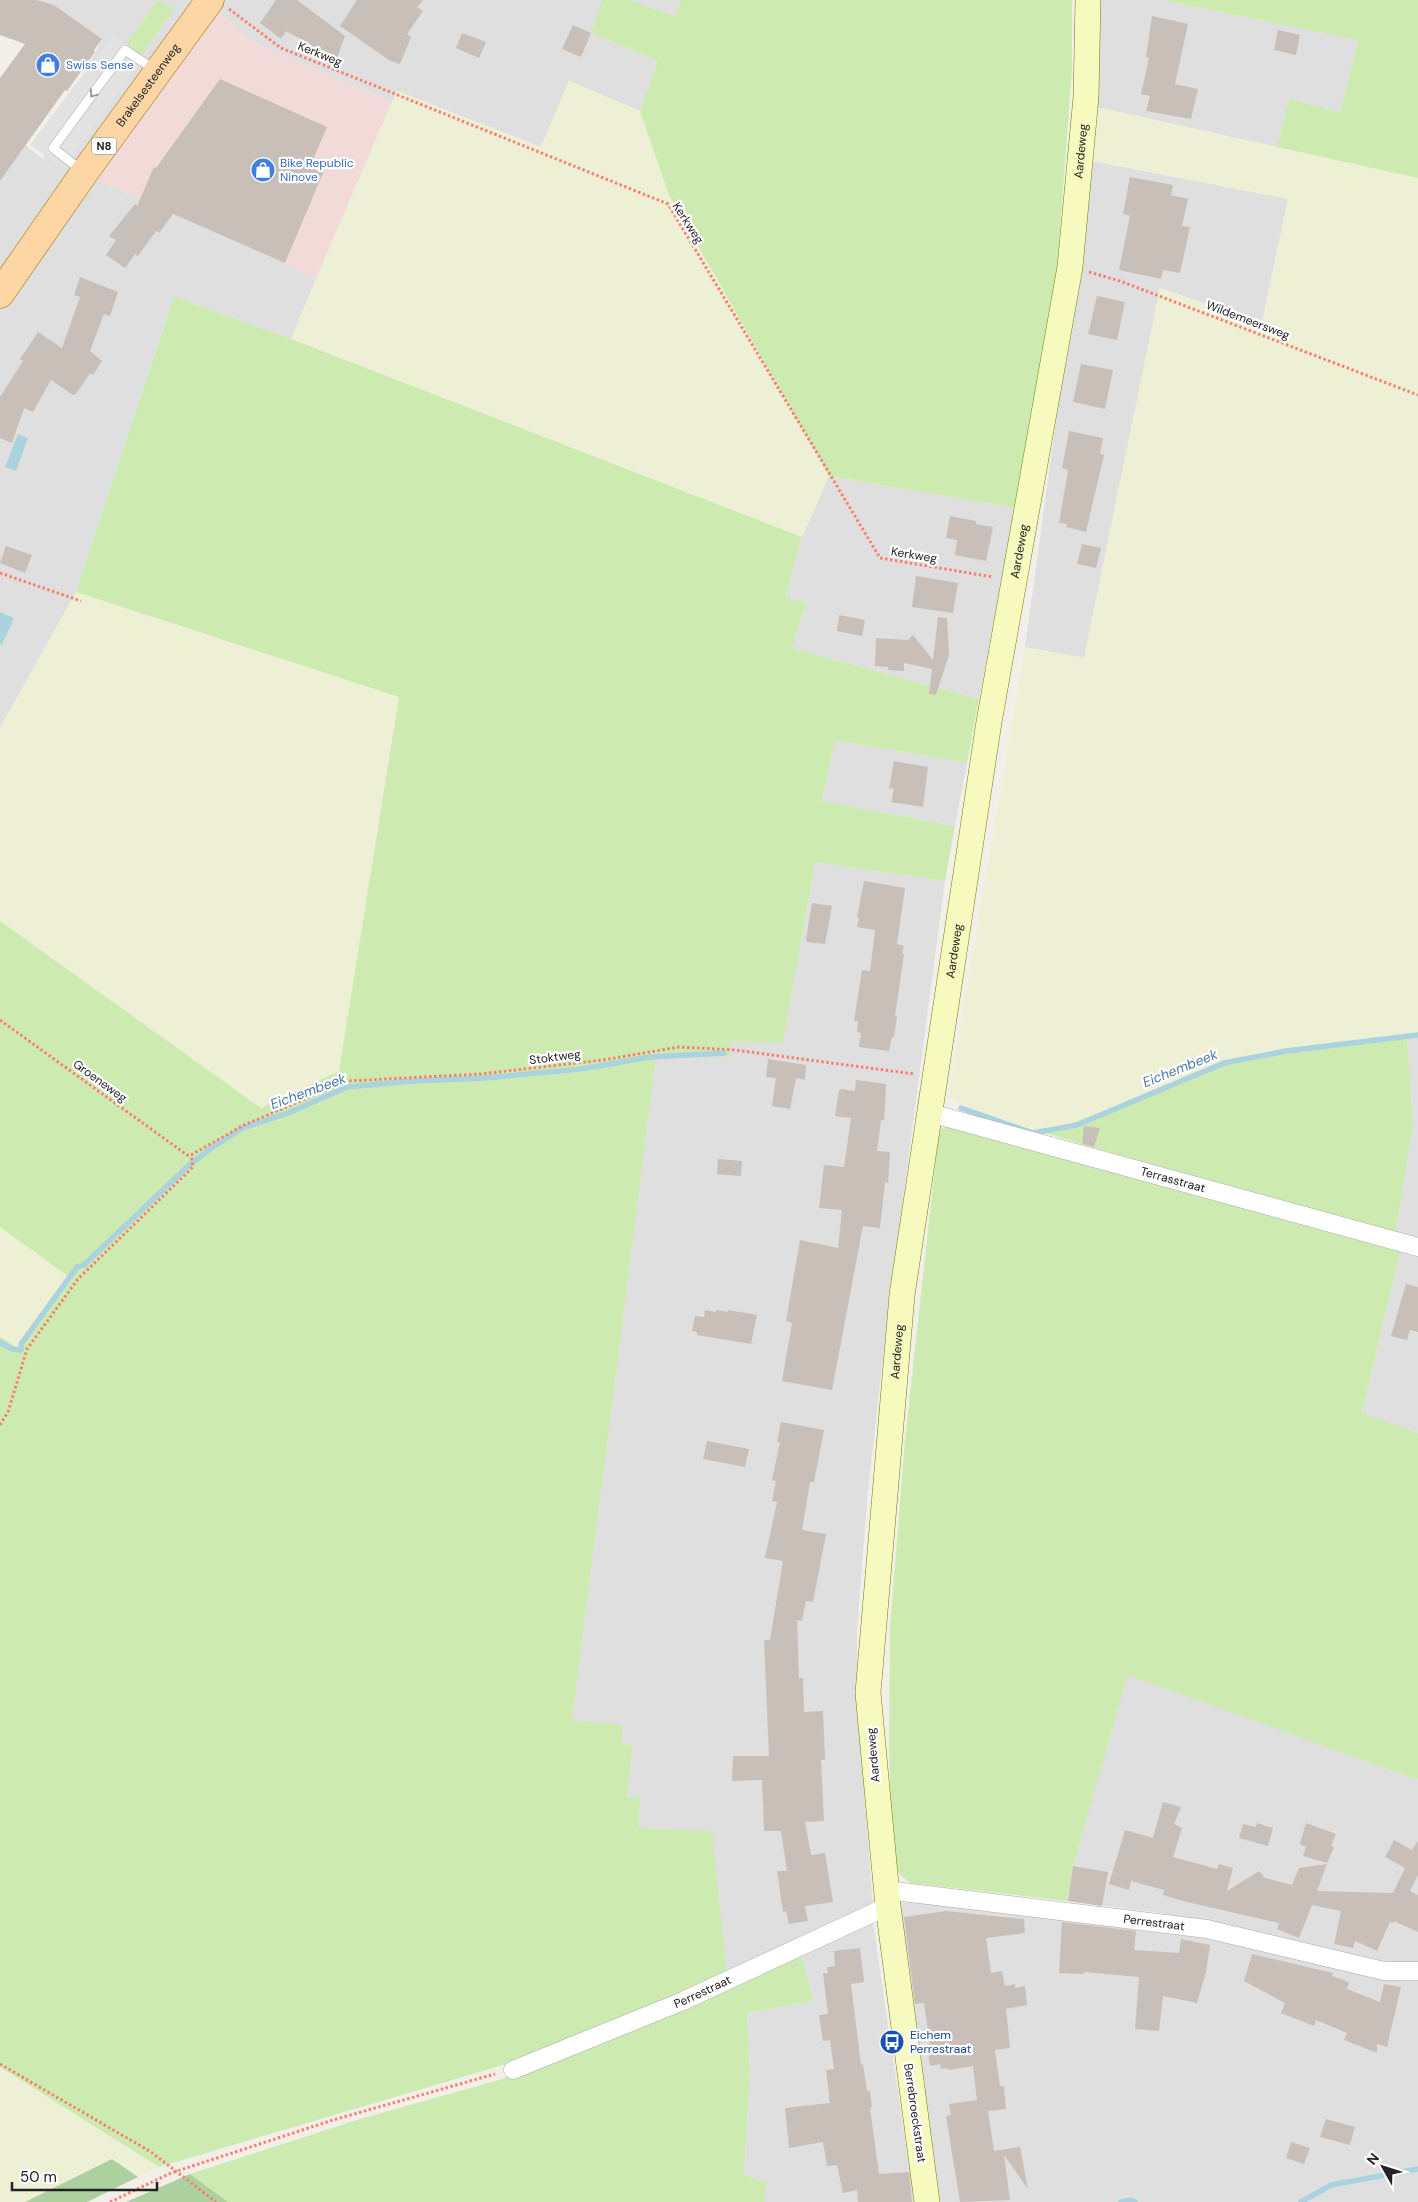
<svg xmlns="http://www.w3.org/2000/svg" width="1418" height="2202" viewBox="0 0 1418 2202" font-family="'DM Sans',sans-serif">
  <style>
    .residential { fill: #e0dfdf }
    .commercial { fill: #f2dad9 }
    .farmland { fill: #eef0d5 }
    .grass { fill: #cdebb0 }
    .forest { fill: #add19e }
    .parking { fill: #e2e2e2 }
    .water { fill: #aad3df }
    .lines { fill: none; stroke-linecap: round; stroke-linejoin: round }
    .stream { stroke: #aad3df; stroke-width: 5.5 }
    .building { fill: #c7bfb8 }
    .lane-casing { stroke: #a9a9a9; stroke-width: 10 }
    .street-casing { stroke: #a9a9a9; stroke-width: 19 }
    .secondary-casing { stroke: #707d05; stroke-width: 26 }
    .primary-casing { stroke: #a06b00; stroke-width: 29 }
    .path { stroke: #fa8072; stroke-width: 3; stroke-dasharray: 2.5 2.5; stroke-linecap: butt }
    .lane { stroke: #fff; stroke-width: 9 }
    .street { stroke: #fff; stroke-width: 18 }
    .secondary { stroke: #f7fabf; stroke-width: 25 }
    .primary { stroke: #fcd6a4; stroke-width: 28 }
    .oneway { stroke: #9c9c9c }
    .labels { text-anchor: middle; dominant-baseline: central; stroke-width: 4.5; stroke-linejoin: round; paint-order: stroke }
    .shield { fill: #fff; stroke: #646464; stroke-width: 1 }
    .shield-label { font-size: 11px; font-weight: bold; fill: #222 }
    .street-label { font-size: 12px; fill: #222; stroke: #fff }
    .shop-label { font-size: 12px; fill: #366cbe; stroke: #fff; text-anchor: start }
    .transit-label { font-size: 12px; fill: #164399; stroke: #fff; text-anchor: start }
    .water-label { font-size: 14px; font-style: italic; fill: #4a7aab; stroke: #fff }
  </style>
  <rect width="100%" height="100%" fill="#f2efe9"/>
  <path class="residential" d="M37 0H602L591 33 658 61 640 111 569 81 541 147 397 91 392 102 253 42 215 9 94 179 285 263 316 279 291 339 174 296 76 592 0 728V125L44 160V155L102 39 54 5Z
    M630 0H681L675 16Z
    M1101 0H1161L1358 40 1340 112 1289 99 1277 147 1096 107Z
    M1092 161 1288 198 1262 323 1160 288 1084 658 1025 647Z
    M829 476 1015 508 979 699 792 648 806 603 786 598 802 537Z
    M835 740 967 763 955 826 822 801Z
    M815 861 945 881 890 1296 868 1490 857 1630 858 1714 873 1906 727 1974 638 1828 641 1797 627 1799 633 1745H620L572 1720 656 1057H730V1041L783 1043Z
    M1418 1035V1242L1395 1236 1413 1124 1407 1036Z
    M1400 1252 1418 1257V1433L1362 1414Z
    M1127 1674 1418 1780V1963L1374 1961 1245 1929 1153 1912 1067 1901 1073 1866Z
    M912 1902 1167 1930 1403 1981H1418V2202H937L900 1903Z
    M867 1921 873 1923 909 2166 920 2165 924 2202H764L767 2182 744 2177 750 2070 747 2013 813 2001 801 1952Z"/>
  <path class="commercial" d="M215 9 253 42 392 102 316 279 285 263 94 179Z"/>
  <path class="farmland" d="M569 81 640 111 669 195 829 476 802 537 291 339 397 91 541 147Z
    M1096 107 1418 178V1035L1286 1051 1224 1063 1078 1121 1041 1132 971 1108 948 1097 1025 647 1084 658 1160 288 1262 323 1288 199 1092 161Z
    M76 592 399 697 339 1072 261 1108 0 921V728Z
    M0 1227 72 1279 18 1349 0 1337Z
    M0 2067 159 2167 138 2177 112 2159 25 2202H0Z"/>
  <path class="grass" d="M158 0 174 9 142 55 126 44Z
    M602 0H630L675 16 681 0H1072V69L1057 270 1015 508 829 476 669 195 640 111 658 61 591 33Z
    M1161 0H1418V178L1277 147 1289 99 1340 112 1358 40Z
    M174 296 291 339 802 537 786 597 806 603 792 648 979 699 967 763 835 740 822 801 955 826 945 881 815 862 783 1043 731 1041 730 1057 656 1058 572 1720 623 1725 621 1745 633 1744 627 1798 641 1797 638 1828 712 1831 727 1974 513 2062 159 2167 0 2067V1337L18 1348 72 1279 0 1227V921L261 1108 339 1071 399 697 76 592Z
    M1407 1036 1413 1124 1395 1236 1041 1132 1078 1121 1224 1063 1286 1051Z
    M948 1126 1400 1252 1362 1413 1418 1433V1780L1128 1675 1073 1866 1067 1901 911 1883 900 1875 892 1857 889 1744 890 1628 905 1440 939 1130Z
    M801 1952 813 2001 747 2013 750 2070 744 2176 767 2182 764 2202H228L190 2174 360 2119 499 2080 667 2012Z"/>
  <path class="forest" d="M112 2159 138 2177 87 2202H25Z
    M190 2174 228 2202H126Z"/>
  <path class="parking" d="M113 35 145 57 63 168 30 145Z"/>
  <path class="water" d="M18 434 28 438 16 471 5 467Z
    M0 612 14 618 2 645 0 644Z"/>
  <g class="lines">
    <path class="stream" d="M961 1108 1033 1133 1077 1125 1224 1063 1286 1051 1418 1035
      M0 1342 12 1349 21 1350V1344L77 1267 84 1265 189 1165 213 1147 243 1128 288 1113 347 1087 413 1081 485 1078 581 1069 650 1057 724 1053
      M1121 2202 1131 2200 1135 2202
      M1301 2202 1331 2185 1418 2169"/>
  </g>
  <path class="building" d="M0 0H37L54 5 102 39 94 50 95 52 67 91 65 90 0 181V78L25 44 0 35Z
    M276 0H297L345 36 334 66 308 56 312 45 286 31 281 39 260 23Z
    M357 0H423L417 7 423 11 407 34 411 37 400 64 389 60 340 26Z
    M1152 16 1188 24 1175 84 1198 89 1191 119 1146 111 1150 96 1141 94 1149 58 1146 57Z
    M573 25 591 33 581 57 562 49Z
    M1278 30 1300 35 1296 55 1274 50Z
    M462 33 486 42 479 58 456 48Z
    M220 79 327 127 310 167 323 173 285 263 173 214 159 233 156 231 138 256 135 254 125 268 106 255 116 240 109 236 135 204 137 206 154 167 156 168Z
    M1130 177 1173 185 1171 195 1188 199 1182 226 1190 227 1180 273 1163 270 1161 279 1119 270 1130 216 1123 214Z
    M80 277 118 292 110 316 104 314 90 351 102 361 93 375 90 373 76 394 73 395 51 380 33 412 24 408 12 443 0 438V397L23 361 20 359 38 332 62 348 80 297 74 295Z
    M1097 296 1125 302 1117 340 1088 334Z
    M1081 364 1113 370 1105 409 1073 402Z
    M1069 431 1103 438 1100 454 1104 455 1086 532 1066 527 1067 524 1059 523 1068 470 1062 468Z
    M950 516 976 521V524L993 527 986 561 955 555 957 540 946 538Z
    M1082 544 1101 548 1096 568 1077 564Z
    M6 546 32 555 25 573 0 563Z
    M916 576 958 583 953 613 912 607Z
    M839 615 865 620 862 636 837 631Z
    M938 617 947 618 949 655 936 695 929 694 932 669 904 663V671L888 670V667L875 666 876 638 908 640 913 635 933 660Z
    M894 761 928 767 923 807 891 802 894 789 889 788Z
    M864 881 905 888 897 944 904 946 902 953 904 954 895 1016H897L894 1037H892L889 1051 859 1047 861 1033 857 1032 858 1021H854L862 970 870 971 875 930 857 927 859 918 857 917Z
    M812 903 832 906 825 944 807 942 806 939Z
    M768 1059 806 1065 805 1080 796 1078 790 1109 772 1106 776 1078 766 1077Z
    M856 1080 886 1084 885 1109 884 1120H881L877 1151 890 1152 888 1183 885 1182 880 1228 863 1226 832 1390 782 1381 792 1323 786 1321 800 1240 838 1248 842 1210 819 1208 824 1165 844 1167 851 1118 835 1116 839 1091 841 1089 855 1091Z
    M1084 1126 1100 1128 1094 1147 1082 1144Z
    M718 1159 742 1161 741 1176 717 1174Z
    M1406 1284 1418 1287V1332L1410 1330 1407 1340 1391 1336Z
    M705 1310 716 1312V1310L728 1312V1310L757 1315 751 1344 697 1335V1332L692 1331 695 1316 704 1317Z
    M781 1422 824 1430 814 1482H810L802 1530 826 1534 813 1602 806 1601 802 1621 797 1620 799 1678H803L804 1712 823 1711 825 1760H821L824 1821 805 1822 811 1855 825 1853 833 1902 805 1906 808 1921 789 1924 786 1911 783 1912 777 1871H787L781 1831H764L762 1780 732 1781 733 1756H769L764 1640H770L783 1561 765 1558 777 1502 772 1501 776 1481 772 1480 780 1442H777Z
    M707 1441 749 1449 745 1467 703 1459Z
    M1163 1802 1181 1807 1174 1824 1182 1828 1173 1857 1217 1869 1219 1864 1233 1868 1227 1891 1259 1871 1265 1878 1292 1885 1299 1868 1327 1864 1317 1891 1393 1893 1405 1868 1385 1857 1394 1840 1412 1850 1418 1841V1875L1410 1891 1418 1895V1932L1394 1921 1393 1923 1390 1922 1377 1951 1355 1941 1353 1948 1334 1944 1341 1911 1312 1905 1299 1938 1277 1929 1279 1923 1183 1901 1163 1895 1164 1890 1131 1881 1129 1890 1109 1884 1125 1830 1153 1838Z
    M1257 1823 1273 1828 1268 1846 1239 1838 1243 1824 1256 1827Z
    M1306 1823 1336 1834 1331 1846 1334 1847 1327 1863 1303 1856 1306 1847 1300 1844Z
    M1073 1866 1108 1872 1102 1906 1068 1901Z
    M946 1911 1024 1919 1025 1933 986 1938 991 1973 1002 1971 1005 1986 1015 1984V1988L1025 1986 1027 2005 1006 2009 1010 2048 995 2050 1000 2086H1004L1006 2109 988 2111 994 2151 1020 2147 1028 2189 1004 2155 1010 2200 960 2202 946 2116 951 2115 949 2104 977 2100 973 2066 949 2070 946 2068 941 2069 940 2064 930 2066 927 2044H930L924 2003 915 2004 904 1917Z
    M1062 1922 1136 1931 1134 1950 1179 1953 1181 1939 1210 1945 1206 1972 1197 2003 1163 1996 1159 2031 1135 2029 1139 1977 1084 1972V1974L1059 1973Z
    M860 1948 864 1982 851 1984 861 2065 863 2064 867 2091H870L872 2107 870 2108 879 2174 909 2172 912 2202H858L857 2190 843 2193 837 2165 827 2166 823 2142 789 2148 785 2108 830 2103 826 2070 834 2069 830 2040 823 2041 819 2015 828 2014 823 1973H828L827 1967 835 1966 834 1951Z
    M1252 1954 1333 1973 1332 1976 1349 1982 1347 1989 1380 2002 1384 1984 1401 1987 1387 2047 1377 2044V2053L1344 2040 1347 2033 1316 2020 1314 2026 1281 2013 1285 2003 1244 1981Z
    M1326 2119 1355 2127 1350 2145 1320 2137Z
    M1291 2142 1310 2148 1304 2164 1286 2158Z"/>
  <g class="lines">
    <defs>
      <path id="lane" d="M77 167 53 148 125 50 149 66"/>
      <g id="street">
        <path id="s1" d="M930 1113 1418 1247"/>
        <path id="s2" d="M886 1890 1207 1929 1384 1971H1418"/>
        <path id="s3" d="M513 2070 683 2001 888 1906"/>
      </g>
      <g id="secondary">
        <path id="s4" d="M927 2202 888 1906 868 1693 902 1295 989 722 1070 267 1086 97 1088 0"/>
      </g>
      <g id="primary">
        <path id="s5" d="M0 294 84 173 210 0"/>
      </g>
    </defs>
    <use href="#lane" class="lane-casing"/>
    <use href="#street" class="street-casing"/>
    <use href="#secondary" class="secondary-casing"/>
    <use href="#primary" class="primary-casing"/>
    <path class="path" d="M229 9 281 48 668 204 880 558 993 577
      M1089 272 1120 281 1418 395
      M0 573 81 601
      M0 1020 187 1155H191
      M191 1155 244 1125 348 1081 481 1074 603 1060 679 1047 735 1050 914 1074
      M0 1425 8 1412 27 1349 78 1279 193 1167 191 1155
      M0 2064 151 2152 216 2202
      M110 2202 171 2173 333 2120 495 2074"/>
    <use href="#lane" class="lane"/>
    <use href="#street" class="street"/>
    <use href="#secondary" class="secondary"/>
    <use href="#primary" class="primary"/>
  </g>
  <defs><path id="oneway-chevron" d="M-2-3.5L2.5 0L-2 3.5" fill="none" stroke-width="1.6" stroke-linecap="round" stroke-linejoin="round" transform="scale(1.25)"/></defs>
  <use class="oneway" href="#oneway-chevron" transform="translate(93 94) rotate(127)"/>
  <defs>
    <symbol id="shop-disc" viewBox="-11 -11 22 22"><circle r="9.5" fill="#3f7fe0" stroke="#fff"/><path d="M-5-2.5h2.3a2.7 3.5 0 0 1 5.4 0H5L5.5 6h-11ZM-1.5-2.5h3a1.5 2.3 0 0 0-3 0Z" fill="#fff"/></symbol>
    <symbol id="bus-disc" viewBox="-11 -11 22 22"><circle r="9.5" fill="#1a4fb4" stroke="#fff"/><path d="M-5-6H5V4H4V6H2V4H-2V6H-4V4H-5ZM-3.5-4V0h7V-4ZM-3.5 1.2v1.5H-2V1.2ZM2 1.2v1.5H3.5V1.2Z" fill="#fff"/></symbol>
  </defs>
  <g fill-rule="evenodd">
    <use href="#shop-disc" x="34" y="51" width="28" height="28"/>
    <use href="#shop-disc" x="249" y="156" width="28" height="28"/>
    <use href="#bus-disc" x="878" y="2028" width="28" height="28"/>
  </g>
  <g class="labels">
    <rect class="shield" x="91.5" y="137.5" width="25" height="17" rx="4"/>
    <g class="shield-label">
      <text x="104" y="146">N8</text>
    </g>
    <g class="street-label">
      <text transform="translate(320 54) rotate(22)">Kerkweg</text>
      <text stroke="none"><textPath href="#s5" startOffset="256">Brakelsesteenweg</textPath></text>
      <text stroke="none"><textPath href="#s4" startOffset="2070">Aardeweg</textPath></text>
      <text transform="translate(688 223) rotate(57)">Kerkweg</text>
      <text transform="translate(1248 320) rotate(21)">Wildemeersweg</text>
      <text stroke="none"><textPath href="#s4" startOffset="1665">Aardeweg</textPath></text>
      <text transform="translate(914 555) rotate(9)">Kerkweg</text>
      <text stroke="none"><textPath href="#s4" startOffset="1260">Aardeweg</textPath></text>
      <text transform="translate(555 1057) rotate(-7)">Stoktweg</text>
      <text transform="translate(100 1081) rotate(36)">Groeneweg</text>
      <text stroke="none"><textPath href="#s1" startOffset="252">Terrasstraat</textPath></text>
      <text stroke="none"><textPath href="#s4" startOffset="855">Aardeweg</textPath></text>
      <text transform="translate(873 1755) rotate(-95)">Aardeweg</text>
      <text stroke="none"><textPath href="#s2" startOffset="270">Perrestraat</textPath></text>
      <text stroke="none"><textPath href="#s3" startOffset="205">Perrestraat</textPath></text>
      <text transform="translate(915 2113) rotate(82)">Berrebroeckstraat</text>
    </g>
    <g class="shop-label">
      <text x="66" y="65">Swiss Sense</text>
      <text x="280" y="163">Bike Republic<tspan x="280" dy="14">Ninove</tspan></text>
    </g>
    <g class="transit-label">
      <text x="910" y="2035">Eichem<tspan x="910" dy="14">Perrestraat</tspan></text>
    </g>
    <g class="water-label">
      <text transform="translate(1180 1068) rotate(-22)">Eichembeek</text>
      <text transform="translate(308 1091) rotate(-20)">Eichembeek</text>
    </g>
  </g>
  <g transform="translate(1383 2167) rotate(309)" stroke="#ffffff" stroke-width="4" paint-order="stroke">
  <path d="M0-4L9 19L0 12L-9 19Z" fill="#222222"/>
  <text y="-8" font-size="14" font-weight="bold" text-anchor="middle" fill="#222222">N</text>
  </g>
  <path d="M12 2182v8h145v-8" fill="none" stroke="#222222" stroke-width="2.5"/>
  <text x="20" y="2182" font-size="15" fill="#222222" stroke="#ffffff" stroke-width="4" paint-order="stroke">50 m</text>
</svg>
